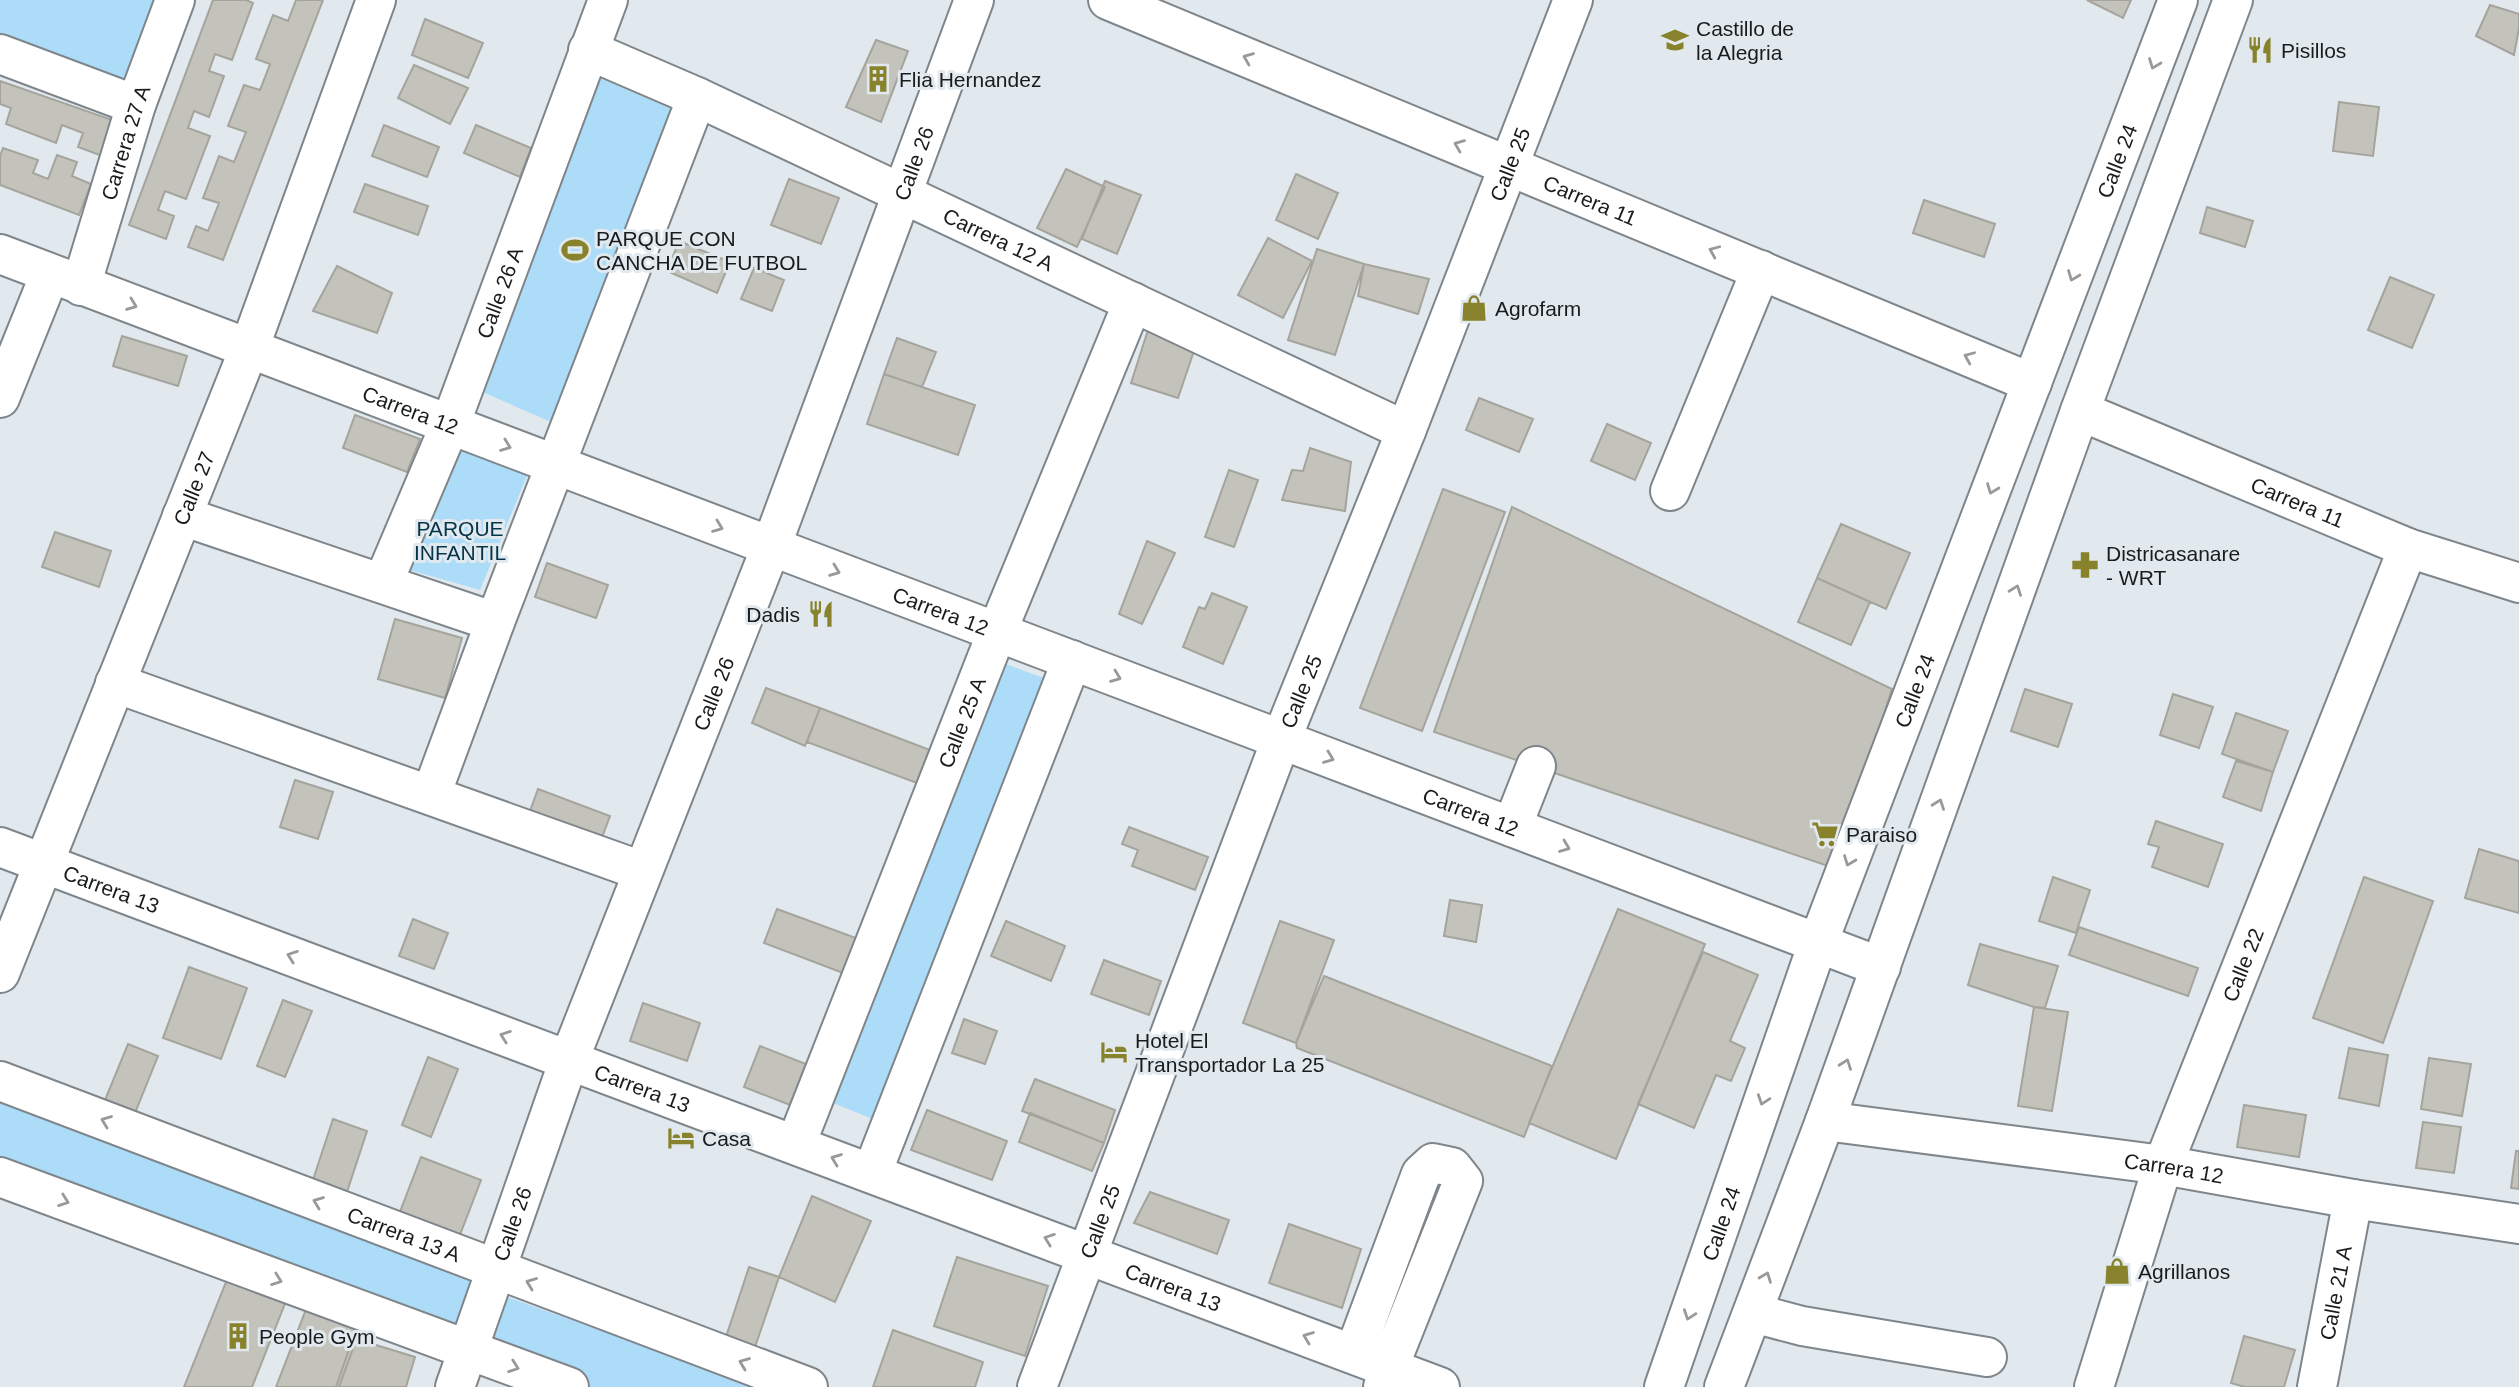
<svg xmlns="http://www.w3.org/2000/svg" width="2519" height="1387" viewBox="0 0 2519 1387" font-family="Helvetica,sans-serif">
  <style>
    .green { fill: #acdcf8 }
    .building { fill: #c3c3bb; stroke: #a4a49c; stroke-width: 2 }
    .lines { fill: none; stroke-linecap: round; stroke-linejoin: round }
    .minor-casing { stroke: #7f868b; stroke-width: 42 }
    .minor { stroke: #fff; stroke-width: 38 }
    .oneway { stroke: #98999a }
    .labels { text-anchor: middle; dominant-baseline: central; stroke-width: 6; stroke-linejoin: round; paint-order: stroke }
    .poi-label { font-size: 21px; fill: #191c1e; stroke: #e1e9ee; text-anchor: start }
    .street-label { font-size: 21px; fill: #191c1e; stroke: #e1e9ee }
    .park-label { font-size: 21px; fill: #05354a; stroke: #e1e9ee }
  </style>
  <rect width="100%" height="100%" fill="#e1e9ee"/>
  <path class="green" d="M0 0H167L136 91 0 40Z
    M595 76 675 110 551 422 478 390Z
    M457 448 529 471 480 590 406 569Z
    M1000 662 1052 681 880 1122 828 1101Z
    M0 1103 474 1280 455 1333 0 1165Z
    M499 1294 758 1387H589L480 1349Z"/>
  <path class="building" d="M213 0H246L253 3 232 60 215 54 209 71 224 76 209 117 194 111 188 128 210 136 186 199 165 191 158 210 174 216 166 239 129 225Z
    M296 0H323L223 260 188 247 196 226 208 231 219 203 203 198 219 156 234 162 246 132 228 126 244 85 260 90 270 64 256 59 273 15 288 21Z
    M2087 0H2131L2123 18Z
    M2490 5 2519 14V28L2514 55 2476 36Z
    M425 19 483 43 468 78 412 55Z
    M876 40 908 51 881 122 846 107Z
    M414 65 468 88 450 124 398 98Z
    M0 81 118 122 105 157 78 147 83 133 62 125 56 143 6 124 11 108 0 104Z
    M2339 102 2379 107 2373 156 2333 151Z
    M384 125 439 147 427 177 372 156Z
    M476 125 531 148 520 177 464 153Z
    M3 148 38 160 33 173 48 179 57 155 77 162 72 176 91 184 79 215 0 185V156Z
    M1066 169 1105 187 1077 247 1037 228Z
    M1296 174 1338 193 1318 239 1276 220Z
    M789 179 839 198 821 244 771 225Z
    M1105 181 1141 195 1117 254 1082 239Z
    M365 184 428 206 418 235 354 212Z
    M1924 200 1995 224 1984 257 1913 233Z
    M2207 207 2253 221 2245 247 2200 233Z
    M1268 238 1312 261 1283 318 1238 295Z
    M679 241 730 262 717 293 667 271Z
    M1317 249 1364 264 1335 355 1288 340Z
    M1364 264 1429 279 1418 314 1358 296Z
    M337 266 392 293 377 333 313 311Z
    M754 268 784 280 772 311 741 299Z
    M2390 277 2434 295 2412 348 2368 330Z
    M1148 330 1196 345 1178 398 1131 383Z
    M122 336 187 356 178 386 113 366Z
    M897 338 936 352 922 387 884 374Z
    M884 374 975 405 958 455 867 424Z
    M1479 398 1533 419 1519 452 1466 430Z
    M355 415 420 439 407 472 343 448Z
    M1607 424 1651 443 1635 480 1591 461Z
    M1310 448 1351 462 1345 511 1282 500 1292 470 1303 471Z
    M1229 470 1258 480 1234 547 1205 537Z
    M1443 489 1505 512 1422 731 1360 708Z
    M1512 507 1892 689 1834 868 1434 732Z
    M1841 524 1910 553 1886 609 1817 578Z
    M55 532 111 551 99 587 42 567Z
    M1147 541 1175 553 1142 624 1119 614Z
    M547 563 608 585 596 618 535 597Z
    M1817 578 1870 602 1851 645 1798 622Z
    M1212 593 1247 607 1223 664 1183 647 1199 607 1205 609Z
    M395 619 462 638 445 698 378 679Z
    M766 688 820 708 805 746 752 723Z
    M2025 689 2072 704 2058 747 2011 731Z
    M2173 694 2213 707 2199 748 2160 735Z
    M820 708 930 750 917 783 807 742Z
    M2236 713 2288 731 2273 772 2222 754Z
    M2236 761 2273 772 2261 811 2223 797Z
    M295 780 333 792 318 839 280 827Z
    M538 789 610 816 598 848 526 822Z
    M2156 821 2223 844 2208 887 2152 867 2159 847 2148 844Z
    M1129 827 1208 857 1195 890 1132 866 1138 850 1122 844Z
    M2479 849 2519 861V913L2465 898Z
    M2053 877 2090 890 2076 933 2039 921Z
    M2364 877 2433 901 2383 1043 2313 1018Z
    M1450 900 1482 905 1476 942 1444 936Z
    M777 909 856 938 843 973 764 943Z
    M1618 909 1705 944 1616 1159 1529 1123Z
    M413 919 448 933 434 969 399 956Z
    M1006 921 1065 946 1051 981 991 956Z
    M1280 921 1334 940 1296 1043 1243 1023Z
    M2079 927 2198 968 2188 996 2069 955Z
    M1980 944 2058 966 2045 1008 2034 1007 1968 985Z
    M1703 952 1758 975 1730 1041 1745 1048 1731 1081 1716 1075 1694 1128 1638 1104Z
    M1104 960 1161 981 1149 1015 1091 994Z
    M189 967 247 988 221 1059 163 1038Z
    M1324 976 1552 1066 1524 1137 1297 1048 1296 1043Z
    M283 1000 312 1011 285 1077 257 1066Z
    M643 1003 700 1023 687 1061 630 1041Z
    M2034 1007 2068 1012 2052 1111 2018 1106Z
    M964 1019 997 1031 985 1064 952 1053Z
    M128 1044 158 1056 135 1113 105 1100Z
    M760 1046 806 1064 790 1105 744 1087Z
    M2349 1048 2388 1055 2379 1106 2339 1098Z
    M428 1057 458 1069 431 1137 402 1125Z
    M2429 1058 2471 1064 2462 1116 2421 1109Z
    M1035 1079 1115 1110 1104 1143 1022 1111Z
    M2244 1105 2306 1115 2299 1157 2237 1147Z
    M927 1110 1007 1141 992 1180 911 1150Z
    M1030 1113 1104 1143 1092 1171 1019 1142Z
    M333 1119 367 1131 346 1195 312 1183Z
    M2423 1122 2461 1127 2454 1173 2416 1168Z
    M2516 1151H2519V1189L2511 1188Z
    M421 1157 481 1180 458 1240 398 1217Z
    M1150 1192 1229 1220 1217 1254 1134 1223Z
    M812 1196 871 1221 835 1302 779 1277Z
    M1289 1224 1361 1249 1342 1308 1269 1283Z
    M957 1257 1048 1286 1025 1356 934 1326Z
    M232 1267 292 1286 252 1387H184Z
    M749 1267 779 1277 755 1347 726 1337Z
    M310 1299 364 1318 339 1387H276Z
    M893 1330 983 1362 975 1387H873Z
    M2244 1336 2295 1350 2284 1387H2245L2231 1383Z
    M353 1338 415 1357 406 1387H336Z"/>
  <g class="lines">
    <defs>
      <g id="minor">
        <path id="s1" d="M1108 0 2032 383"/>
        <path id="s2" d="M588 50 697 97 1406 431"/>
        <path d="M0 54 136 105"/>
        <path id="s3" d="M0 254 1881 967"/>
        <path id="s4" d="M81 286 136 105 175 0"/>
        <path d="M0 398 50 274"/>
        <path id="s5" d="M2080 411 2408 548 2519 583"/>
        <path d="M1670 491 1761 270"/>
        <path d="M182 516 495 622"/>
        <path id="s6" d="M383 583 450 425 608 0"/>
        <path d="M115 683 642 871"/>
        <path d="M431 795 495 622 697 97"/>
        <path d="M1512 827 1536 766"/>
        <path id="s7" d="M0 847 1440 1387"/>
        <path id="s8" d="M0 973 249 349 376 0"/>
        <path id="s9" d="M0 1081 808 1387"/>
        <path id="s10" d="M1825 1121 2163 1165 2353 1199 2519 1224"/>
        <path id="s11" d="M796 1144 997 632 1133 302"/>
        <path d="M872 1173 1072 660"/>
        <path d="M0 1177 569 1387"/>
        <path d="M1753 1313 1802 1326 1987 1357"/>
        <path d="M1354 1354 1421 1174 1433 1163 1452 1167 1463 1181 1389 1367 1383 1387"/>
        <path id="s12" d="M455 1387 569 1060 771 547 974 0"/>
        <path id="s13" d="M1037 1387 1281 740 1406 431 1573 0"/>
        <path id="s14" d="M1664 1387 1818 943 2178 0"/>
        <path d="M1724 1387 1825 1121 2080 411 2233 0"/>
        <path id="s15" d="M2094 1387 2163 1165 2408 548"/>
        <path id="s16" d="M2317 1387 2353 1199"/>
      </g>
    </defs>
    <use href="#minor" class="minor-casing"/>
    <use href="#minor" class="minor"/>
  </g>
  <defs><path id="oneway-chevron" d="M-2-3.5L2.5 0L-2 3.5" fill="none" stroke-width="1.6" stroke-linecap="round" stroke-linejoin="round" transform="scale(1.75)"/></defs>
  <g class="oneway">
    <use href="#oneway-chevron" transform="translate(1248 58) rotate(-158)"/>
    <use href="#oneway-chevron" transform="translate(2154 64) rotate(111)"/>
    <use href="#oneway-chevron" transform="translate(1459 145) rotate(-158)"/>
    <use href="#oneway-chevron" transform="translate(1714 251) rotate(-157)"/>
    <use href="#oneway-chevron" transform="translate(2073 276) rotate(111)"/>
    <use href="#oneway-chevron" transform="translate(132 305) rotate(21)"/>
    <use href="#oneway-chevron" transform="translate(1969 357) rotate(-157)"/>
    <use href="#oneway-chevron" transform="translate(506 446) rotate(21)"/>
    <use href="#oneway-chevron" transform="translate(1992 489) rotate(111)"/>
    <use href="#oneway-chevron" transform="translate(718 527) rotate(21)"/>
    <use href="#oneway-chevron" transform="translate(835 571) rotate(21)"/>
    <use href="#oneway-chevron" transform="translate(2016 590) rotate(-70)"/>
    <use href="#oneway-chevron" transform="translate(1116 677) rotate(21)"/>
    <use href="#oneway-chevron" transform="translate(1329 758) rotate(21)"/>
    <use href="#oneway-chevron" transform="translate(1939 804) rotate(-70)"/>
    <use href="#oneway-chevron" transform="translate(1565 847) rotate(21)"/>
    <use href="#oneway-chevron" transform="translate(1849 861) rotate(111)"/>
    <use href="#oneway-chevron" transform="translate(292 956) rotate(-160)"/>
    <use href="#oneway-chevron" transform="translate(505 1036) rotate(-160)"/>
    <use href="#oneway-chevron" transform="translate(1846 1064) rotate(-70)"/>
    <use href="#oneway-chevron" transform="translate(1763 1100) rotate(109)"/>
    <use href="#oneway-chevron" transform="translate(106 1121) rotate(-159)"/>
    <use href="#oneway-chevron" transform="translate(836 1159) rotate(-159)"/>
    <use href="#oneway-chevron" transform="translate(64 1201) rotate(20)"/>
    <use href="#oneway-chevron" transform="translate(318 1202) rotate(-159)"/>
    <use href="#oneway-chevron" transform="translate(1049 1239) rotate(-160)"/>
    <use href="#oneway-chevron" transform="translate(1766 1277) rotate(-69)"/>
    <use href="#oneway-chevron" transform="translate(277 1280) rotate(20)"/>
    <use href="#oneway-chevron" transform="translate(531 1283) rotate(-159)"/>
    <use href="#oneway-chevron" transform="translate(1689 1315) rotate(109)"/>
    <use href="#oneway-chevron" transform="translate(1308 1337) rotate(-159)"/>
    <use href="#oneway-chevron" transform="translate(744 1363) rotate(-159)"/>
    <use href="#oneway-chevron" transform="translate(514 1367) rotate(20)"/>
  </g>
  <defs>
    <symbol id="school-bare" viewBox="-9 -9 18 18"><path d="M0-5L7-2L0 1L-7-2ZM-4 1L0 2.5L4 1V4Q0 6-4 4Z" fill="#87822b" stroke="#e1e9ee" stroke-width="2.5" paint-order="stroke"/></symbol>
    <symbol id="restaurant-bare" viewBox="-9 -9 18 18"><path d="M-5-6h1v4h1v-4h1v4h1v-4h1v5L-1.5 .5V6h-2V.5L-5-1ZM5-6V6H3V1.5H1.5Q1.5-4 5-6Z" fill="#87822b" stroke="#e1e9ee" stroke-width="2.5" paint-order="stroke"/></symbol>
    <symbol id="building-bare" viewBox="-9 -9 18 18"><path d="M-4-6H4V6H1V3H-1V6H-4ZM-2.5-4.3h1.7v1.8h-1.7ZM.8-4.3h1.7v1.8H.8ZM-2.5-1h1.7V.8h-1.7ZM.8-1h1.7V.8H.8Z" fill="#87822b" stroke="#e1e9ee" stroke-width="2.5" paint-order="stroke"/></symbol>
    <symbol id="stadium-bare" viewBox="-9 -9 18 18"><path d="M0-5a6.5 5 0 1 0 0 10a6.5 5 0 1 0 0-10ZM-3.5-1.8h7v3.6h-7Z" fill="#87822b" stroke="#e1e9ee" stroke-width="2.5" paint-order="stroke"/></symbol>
    <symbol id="shop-bare" viewBox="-9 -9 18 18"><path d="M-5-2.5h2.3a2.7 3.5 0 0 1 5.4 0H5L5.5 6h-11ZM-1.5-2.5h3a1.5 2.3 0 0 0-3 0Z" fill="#87822b" stroke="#e1e9ee" stroke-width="2.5" paint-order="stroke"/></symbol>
    <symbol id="pharmacy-bare" viewBox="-9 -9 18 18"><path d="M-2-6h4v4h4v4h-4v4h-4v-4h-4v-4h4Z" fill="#87822b" stroke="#e1e9ee" stroke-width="2.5" paint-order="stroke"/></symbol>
    <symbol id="supermarket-bare" viewBox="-9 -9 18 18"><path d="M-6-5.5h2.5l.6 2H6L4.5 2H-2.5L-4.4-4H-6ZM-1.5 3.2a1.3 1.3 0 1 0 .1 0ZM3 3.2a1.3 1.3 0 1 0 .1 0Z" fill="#87822b" stroke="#e1e9ee" stroke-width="2.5" paint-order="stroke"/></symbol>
    <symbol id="hotel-bare" viewBox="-9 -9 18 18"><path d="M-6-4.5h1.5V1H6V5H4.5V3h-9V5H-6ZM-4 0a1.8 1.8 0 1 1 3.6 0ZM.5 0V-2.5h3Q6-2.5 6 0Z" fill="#87822b" stroke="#e1e9ee" stroke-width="2.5" paint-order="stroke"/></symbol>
  </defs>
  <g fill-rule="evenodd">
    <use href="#school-bare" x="1656" y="21" width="38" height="38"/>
    <use href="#restaurant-bare" x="2241" y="31" width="38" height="38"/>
    <use href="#building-bare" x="859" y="60" width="38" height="38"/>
    <use href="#stadium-bare" x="556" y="231" width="38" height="38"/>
    <use href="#shop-bare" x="1455" y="289" width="38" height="38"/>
    <use href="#pharmacy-bare" x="2066" y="546" width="38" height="38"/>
    <use href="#restaurant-bare" x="802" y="595" width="38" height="38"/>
    <use href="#supermarket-bare" x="1806" y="815" width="38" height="38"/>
    <use href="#hotel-bare" x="1095" y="1033" width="38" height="38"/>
    <use href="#hotel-bare" x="662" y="1119" width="38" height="38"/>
    <use href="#shop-bare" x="2098" y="1252" width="38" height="38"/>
    <use href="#building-bare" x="219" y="1317" width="38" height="38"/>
  </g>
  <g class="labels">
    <g class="poi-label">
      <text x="1696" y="28">Castillo de<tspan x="1696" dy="24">la Alegria</tspan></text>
      <text x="2281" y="50">Pisillos</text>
      <text x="899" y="79">Flia Hernandez</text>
      <text x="596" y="238">PARQUE CON<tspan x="596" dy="24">CANCHA DE FUTBOL</tspan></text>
      <text x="1495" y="308">Agrofarm</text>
      <text x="2106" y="553">Districasanare<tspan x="2106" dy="24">- WRT</tspan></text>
      <text x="800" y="614" text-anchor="end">Dadis</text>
      <text x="1846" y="834">Paraiso</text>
      <text x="1135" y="1040">Hotel El<tspan x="1135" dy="24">Transportador La 25</tspan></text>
      <text x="702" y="1138">Casa</text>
      <text x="2138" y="1271">Agrillanos</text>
      <text x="259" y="1336">People Gym</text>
    </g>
    <g class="street-label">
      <text stroke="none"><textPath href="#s4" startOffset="150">Carrera 27 A</textPath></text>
      <text stroke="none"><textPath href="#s14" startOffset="1307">Calle 24</textPath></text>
      <text stroke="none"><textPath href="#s12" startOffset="1307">Calle 26</textPath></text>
      <text stroke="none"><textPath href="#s13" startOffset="1311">Calle 25</textPath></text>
      <text stroke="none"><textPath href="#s1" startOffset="522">Carrera 11</textPath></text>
      <text stroke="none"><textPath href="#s2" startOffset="452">Carrera 12 A</textPath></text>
      <text stroke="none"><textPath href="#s6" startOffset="313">Calle 26 A</textPath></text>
      <text stroke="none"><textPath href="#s3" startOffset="439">Carrera 12</textPath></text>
      <text stroke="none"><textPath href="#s8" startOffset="522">Calle 27</textPath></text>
      <text stroke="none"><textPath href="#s5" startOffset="236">Carrera 11</textPath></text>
      <text stroke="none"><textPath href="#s3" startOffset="1006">Carrera 12</textPath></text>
      <text stroke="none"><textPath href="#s14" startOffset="740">Calle 24</textPath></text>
      <text stroke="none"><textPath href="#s13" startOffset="744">Calle 25</textPath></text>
      <text stroke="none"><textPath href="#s12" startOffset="740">Calle 26</textPath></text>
      <text stroke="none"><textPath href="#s11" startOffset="453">Calle 25 A</textPath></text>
      <text stroke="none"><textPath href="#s3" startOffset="1573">Carrera 12</textPath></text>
      <text stroke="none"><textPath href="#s7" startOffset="119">Carrera 13</textPath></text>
      <text stroke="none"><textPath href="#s15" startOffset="448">Calle 22</textPath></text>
      <text stroke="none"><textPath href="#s7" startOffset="686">Carrera 13</textPath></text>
      <text stroke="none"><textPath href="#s10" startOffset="352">Carrera 12</textPath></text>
      <text stroke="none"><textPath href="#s13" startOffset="177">Calle 25</textPath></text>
      <text stroke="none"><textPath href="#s12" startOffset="173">Calle 26</textPath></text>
      <text stroke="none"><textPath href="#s14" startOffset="173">Calle 24</textPath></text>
      <text stroke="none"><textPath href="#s9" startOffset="432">Carrera 13 A</textPath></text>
      <text stroke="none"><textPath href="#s7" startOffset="1253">Carrera 13</textPath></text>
      <text stroke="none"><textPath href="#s16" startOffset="96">Calle 21 A</textPath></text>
    </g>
    <g class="park-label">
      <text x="460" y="528">PARQUE<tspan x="460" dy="24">INFANTIL</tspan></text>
    </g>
  </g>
</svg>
